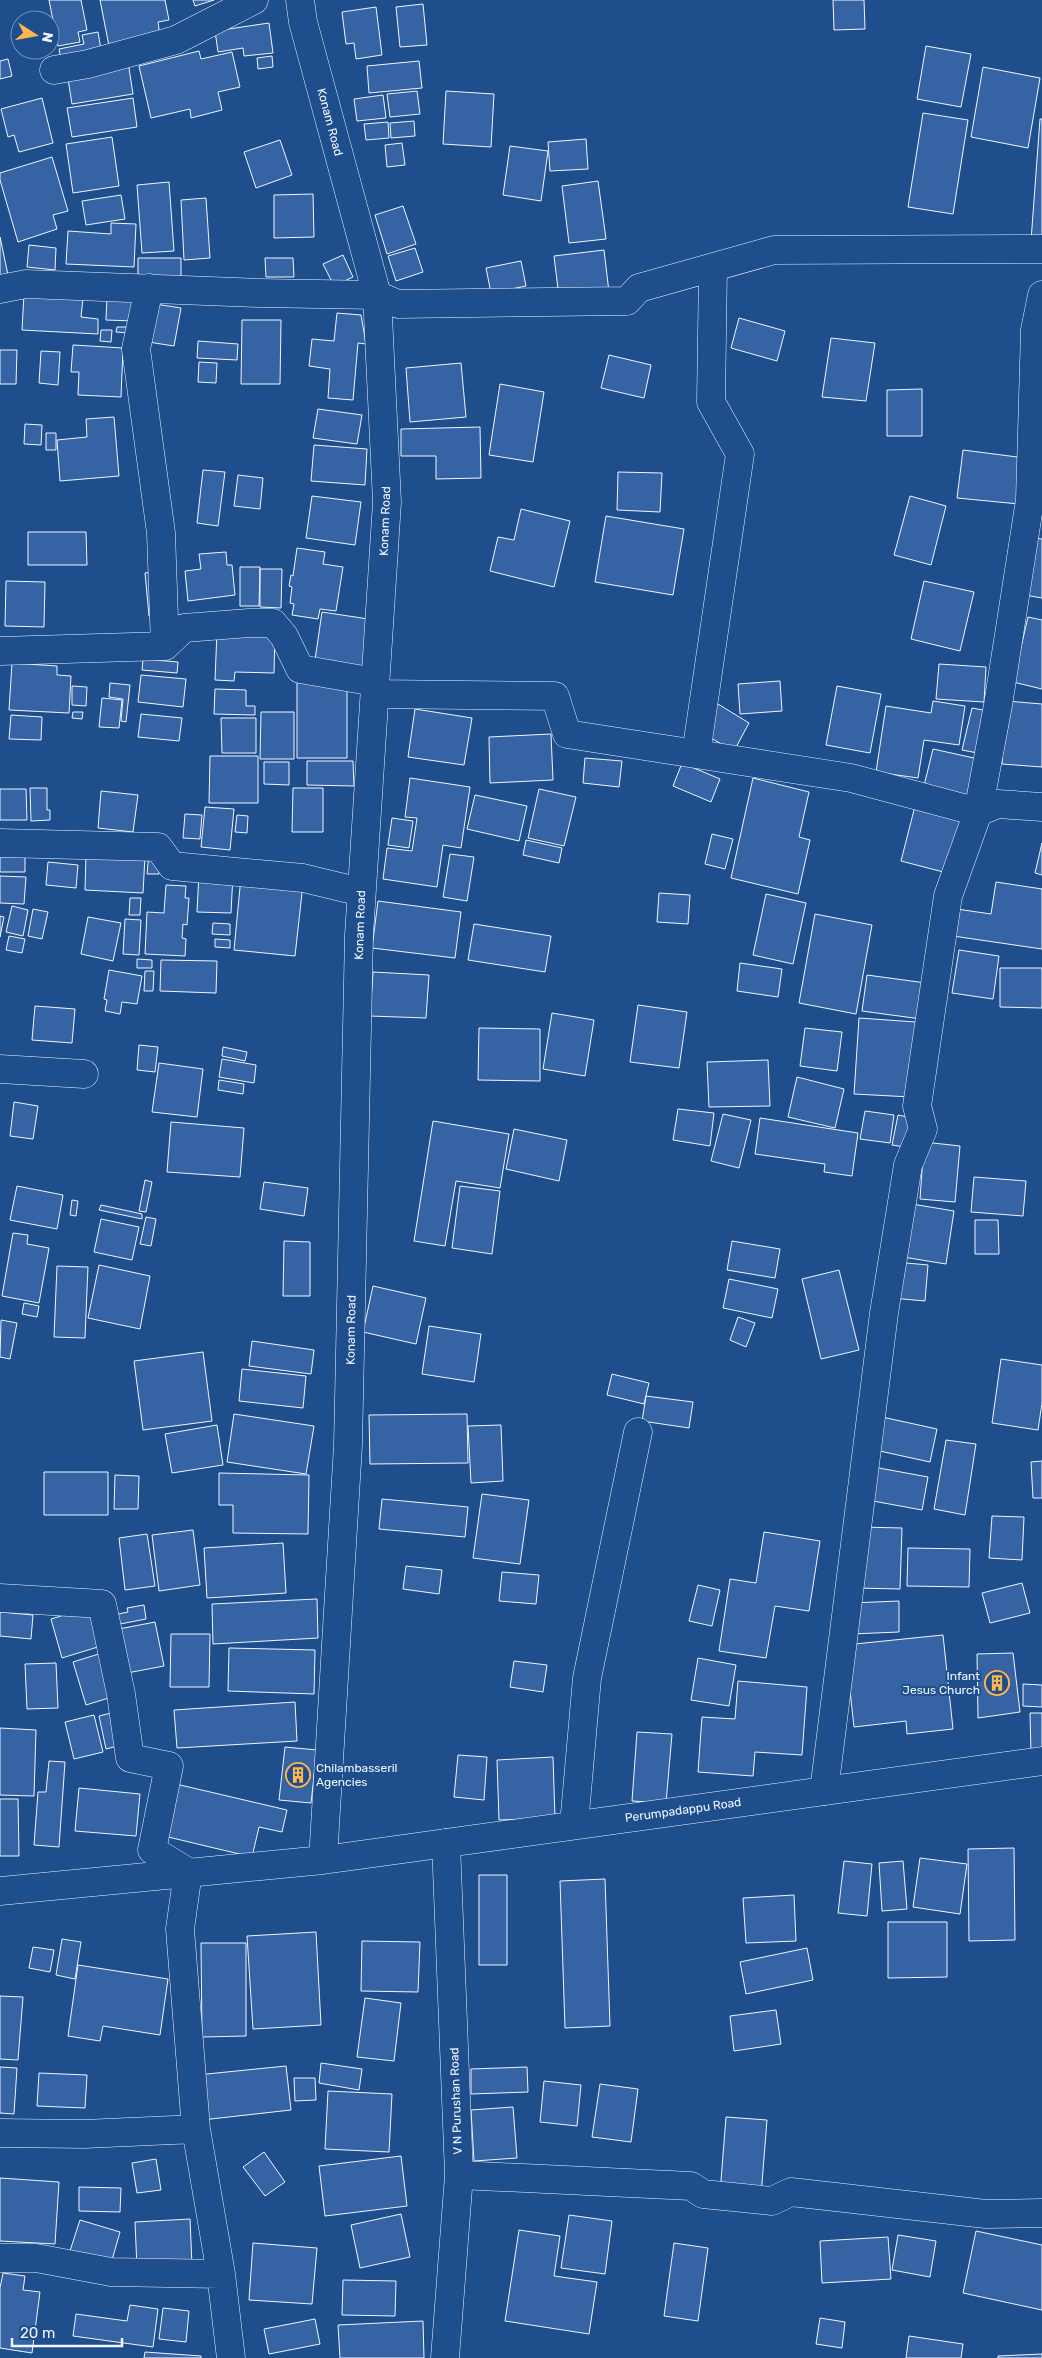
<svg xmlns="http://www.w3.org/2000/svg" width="1042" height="2358" viewBox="0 0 1042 2358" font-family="Rubik,sans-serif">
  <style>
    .building { fill: #3563a3; stroke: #f2f6ff }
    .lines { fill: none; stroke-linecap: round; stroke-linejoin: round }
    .street-casing { stroke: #f2f6ff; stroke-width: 29 }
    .secondary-casing { stroke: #f2f6ff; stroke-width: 29 }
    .street { stroke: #1f4e8c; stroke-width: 28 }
    .secondary { stroke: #1f4e8c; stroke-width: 28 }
    .labels { text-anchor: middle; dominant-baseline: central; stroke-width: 4; stroke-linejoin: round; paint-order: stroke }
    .street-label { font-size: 12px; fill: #f2f6ff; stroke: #1f4e8c }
    .poi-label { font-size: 12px; fill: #f2f6ff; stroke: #1f4e8c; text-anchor: end }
  </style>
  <rect width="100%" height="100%" fill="#1f4e8c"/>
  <path class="building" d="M49 0H81L87 30 78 32 80 42 58 46Z
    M100 0H165L169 20 158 22 160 36 109 46Z
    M193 0H214L195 6Z
    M833 0H864L865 29 834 30Z
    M423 4 427 45 400 47 396 7Z
    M376 7 382 55 356 59 354 43 346 44 342 12Z
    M269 23 273 53 244 56 243 48 218 52 215 31Z
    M98 32 102 56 62 64 59 49 84 44 82 35Z
    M926 46 971 54 961 107 917 99Z
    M199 51 201 59 232 52 240 87 218 92 222 110 191 118 190 109 151 118 139 66Z
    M272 56 273 67 258 69 257 58Z
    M8 59 12 76 0 79V61Z
    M419 61 422 88 369 93 367 66Z
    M128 62 133 94 72 104 67 73Z
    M983 67 1040 78 1028 148 971 137Z
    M417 91 420 114 390 117 387 94Z
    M446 91 494 94 491 147 443 144Z
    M383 95 386 118 357 121 354 99Z
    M42 98 53 143 19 152 14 135 8 137 1 109Z
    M133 98 137 127 72 137 67 108Z
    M923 113 968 120 953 214 908 207Z
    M1040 119H1042V242L1031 241Z
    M414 121 415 136 391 138 390 123Z
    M388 122 389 138 366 140 364 124Z
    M112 137 119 186 73 193 66 144Z
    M586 139 588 169 550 171 548 142Z
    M280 140 292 175 256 188 244 152Z
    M402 143 405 165 387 167 385 145Z
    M510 146 548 151 541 201 503 195Z
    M52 157 68 211 53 215 57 229 18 242 0 180V173Z
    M598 181 606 239 569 243 562 186Z
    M169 182 174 251 142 253 137 185Z
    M313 194 314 237 274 238V195Z
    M121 195 125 219 86 225 82 201Z
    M206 198 210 258 184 260 181 200Z
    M403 206 416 244 387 254 375 215Z
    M111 223 136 224 134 267 66 264 68 231 111 234Z
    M0 237 8 275 0 277Z
    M29 245 56 248 55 270 27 267Z
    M415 248 423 272 396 281 388 256Z
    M604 250 609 292 559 297 554 256Z
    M343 255 353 277 334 286 323 264Z
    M138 258H181V281H138Z
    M265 258H293L294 277H266Z
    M521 261 526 286 491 293 486 268Z
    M24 294 83 298 81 317 98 319V334L22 330Z
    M107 296 135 298 134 321 106 320Z
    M149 303 181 308 174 346 142 341Z
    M337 313 361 315 366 344 358 343 353 400 328 398 330 369 309 366 312 339 334 341Z
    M739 318 785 331 777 361 731 348Z
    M242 320H281L280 384H241Z
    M117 327H129V333L116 332Z
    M101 330H112L111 342 100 341Z
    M831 338 875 343 866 401 822 397Z
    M198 341 238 344 237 360 197 358Z
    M73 345 123 348 121 397 78 395 79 372H71Z
    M0 350H17L16 384H0Z
    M41 351 60 352 58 385 39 383Z
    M609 355 651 365 644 398 601 388Z
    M199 362 217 363 216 383 198 382Z
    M461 363 466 417 410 422 406 368Z
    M500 384 544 392 533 462 489 455Z
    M922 389V436H887V390Z
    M318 409 362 415 357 444 313 438Z
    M114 417 119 476 60 481 57 440 87 437 86 419Z
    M25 424 42 425 41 445 24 444Z
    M480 427 481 478 436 479V456H401V429Z
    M46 433H56V450H46Z
    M314 445 367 449 365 485 311 481Z
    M963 450 1025 458 1019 504 957 498Z
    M203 470 225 472 218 526 197 523Z
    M618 472 662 473 660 512 617 510Z
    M238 475 263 478 260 509 234 506Z
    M312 496 361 502 355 545 306 538Z
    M910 496 946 506 931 565 894 555Z
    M521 509 570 521 554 587 490 571 498 537 514 540Z
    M606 516 684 529 673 595 595 582Z
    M28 532H86L87 565H28Z
    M1028 537 1042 539V598L1019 594Z
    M297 548 325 552 323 564 343 567 336 611 320 609 318 619 292 615 294 604 290 603 292 587 289 586 291 575 293 576Z
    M226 552 227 565H232L235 595 188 601 185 571 201 569 199 554Z
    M240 567H260L259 606H240Z
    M260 569H282L281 608 260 607Z
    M157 571 162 615 149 616 145 573Z
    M6 581 45 582 44 627 5 626Z
    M924 581 974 592 960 651 911 639Z
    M322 612 375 620 367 667 315 660Z
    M1028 617 1042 620V689L1013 682Z
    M217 631 275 633 274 673 235 672 234 681 215 680Z
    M143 659 178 662 177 673 142 670Z
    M12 663 57 666V675L71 676 69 713 9 710Z
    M939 664 986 667 984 702 936 699Z
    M141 675 186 679 183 707 138 702Z
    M780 681 782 711 740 714 738 684Z
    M297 682H347V758H297Z
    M110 683 130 685 126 722 121 721 123 699 109 697Z
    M72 686 87 687 86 706 72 705Z
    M837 686 881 694 870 753 826 745Z
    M215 689 246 690V706H255V715L214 714Z
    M102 698 122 700 119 728 99 727Z
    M933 701 965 706 959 745 924 740 918 778 876 772 886 706 931 713Z
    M1006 701 1042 704V767L1002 764Z
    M718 704 749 723 734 751 702 733Z
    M972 708 993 712 983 754 962 750Z
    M415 709 472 718 464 765 408 757Z
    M73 712H83L82 719 72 718Z
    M261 712H294V759H260Z
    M141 714 182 718 179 741 138 737Z
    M11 715 42 717 41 740 9 739Z
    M221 718H256V753H222Z
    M551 734 553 780 490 783 489 737Z
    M933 749 983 760 972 806 922 794Z
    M210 756H258V803H209Z
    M585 758 622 761 619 787 583 783Z
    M307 761H353L354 786 307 785Z
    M264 762H289V785L264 784Z
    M682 763 720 779 711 802 673 786Z
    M410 778 470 787 461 848 443 845 437 887 383 879 387 848 412 851 417 818 405 817Z
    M753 778 809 792 799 837 810 840 798 894 731 878Z
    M30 788H47V810H50V820L31 821Z
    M293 788H323V832H292Z
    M0 789H26L27 820H0Z
    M539 789 576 797 564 846 528 838Z
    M101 791 138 795 133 832 98 828Z
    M475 795 527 806 519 841 467 829Z
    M915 806 965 819 951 874 901 861Z
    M205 807 234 809 230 850 201 847Z
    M185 814 202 815 200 839 183 838Z
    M237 815 248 816 247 833 235 832Z
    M392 818 413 821 409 848 388 845Z
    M712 834 733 839 725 869 705 864Z
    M526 840 562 848 559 863 523 855Z
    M1042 843V875L1035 873Z
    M0 848H25V872H0Z
    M149 853 160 854 159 874H147Z
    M86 854 145 856 143 893 85 890Z
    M450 854 474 857 467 901 443 897Z
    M48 862 78 865 76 888 46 885Z
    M199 873 233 874 231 913 197 912Z
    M0 876 26 877 24 904 0 903Z
    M241 877 303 884 295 956 234 950Z
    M996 882 1042 889V949L946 935 950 908 991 914Z
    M166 885 186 886 185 898H189L187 925 183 924 182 938 186 939 185 956 145 954 147 912 164 913Z
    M659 893 690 895 688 924 657 922Z
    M766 894 806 903 793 964 753 955Z
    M130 898H141L140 915H129Z
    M378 901 461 912 455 958 372 948Z
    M12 906 28 910 23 936 6 932Z
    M33 909 48 912 42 939 28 936Z
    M815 914 872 925 856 1014 799 1003Z
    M0 916 4 917 0 937Z
    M88 917 121 923 113 961 81 954Z
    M125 919 141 920 139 955 123 954Z
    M213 923 230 924V935L212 934Z
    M474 924 551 936 545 972 468 960Z
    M9 936 25 939 22 953 6 950Z
    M215 939 230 940V948L215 947Z
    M959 950 999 956 993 999 952 993Z
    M137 959 152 960V968H137Z
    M161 960 217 961 216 993 160 991Z
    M740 963 782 969 778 997 737 991Z
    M1000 968H1042V1008L1000 1007Z
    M109 970 142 976 137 1004 122 1002 120 1014 105 1011 107 1000 104 999Z
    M145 971H154L153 991H144Z
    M373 972 429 975 426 1018 370 1016Z
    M867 975 926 983 921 1019 862 1011Z
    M638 1005 687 1012 679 1068 630 1062Z
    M35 1006 75 1009 72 1043 32 1040Z
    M552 1013 594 1020 585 1076 543 1069Z
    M859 1018 916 1022 911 1097 854 1094Z
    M479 1028 540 1029V1081L478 1080Z
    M805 1028 842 1032 837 1071 800 1066Z
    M139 1045 158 1047 155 1072 137 1070Z
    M223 1047 247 1052 245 1061 222 1056Z
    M222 1059 256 1065 254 1083 219 1077Z
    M768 1060 770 1106 709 1107 707 1062Z
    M159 1063 203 1069 197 1117 152 1112Z
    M797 1077 844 1089 835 1128 788 1117Z
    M219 1080 244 1084 243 1094 218 1090Z
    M14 1102 38 1106 33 1139 10 1136Z
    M678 1109 714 1113 710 1146 673 1140Z
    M865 1111 894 1115 890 1143 860 1139Z
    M723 1114 751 1120 739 1168 711 1161Z
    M898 1115 917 1119 911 1148 892 1145Z
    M760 1118 858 1133 852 1176 824 1172 825 1164 755 1154Z
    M433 1121 509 1134 500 1188 456 1181 445 1246 414 1241Z
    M171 1122 244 1128 240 1177 167 1172Z
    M514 1129 567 1140 559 1181 506 1169Z
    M924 1142 960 1146 955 1202 920 1199Z
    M974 1177 1026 1181 1023 1216 971 1212Z
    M145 1180 152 1182 146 1212 139 1211Z
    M264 1182 308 1188 304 1216 260 1209Z
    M17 1186 63 1195 57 1229 10 1220Z
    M460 1186 500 1191 492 1254 452 1248Z
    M72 1200 78 1201 76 1216 70 1215Z
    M906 1203 954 1211 946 1264 897 1256Z
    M101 1205 142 1214V1219L99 1210Z
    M146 1217 156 1219 151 1246 140 1244Z
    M101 1219 139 1227 132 1260 94 1252Z
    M975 1220H998L999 1254H975Z
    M13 1233 28 1235 27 1244 49 1248 39 1303 2 1296Z
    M284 1241 310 1242V1296H283Z
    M732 1241 780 1249 775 1278 727 1270Z
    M896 1262 928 1265 925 1301 892 1298Z
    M99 1265 150 1276 140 1329 88 1318Z
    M57 1266 88 1267 85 1338 54 1337Z
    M839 1270 859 1350 821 1359 802 1279Z
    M729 1279 778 1289 772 1318 723 1308Z
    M373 1286 426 1298 416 1344 363 1332Z
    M24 1303 39 1306 37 1317 22 1314Z
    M738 1317 755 1323 746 1347 730 1340Z
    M1 1320 17 1323 10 1359 0 1357Z
    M429 1326 481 1334 474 1382 422 1374Z
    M252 1341 314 1350 311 1374 249 1366Z
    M203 1352 212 1421 143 1430 134 1361Z
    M1001 1359 1042 1365V1403L1038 1430 992 1423Z
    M242 1369 306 1376 303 1408 239 1401Z
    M612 1374 649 1383 644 1404 607 1395Z
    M646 1396 693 1402 689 1428 642 1421Z
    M234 1414 314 1426 306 1474 227 1462Z
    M467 1414 468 1463 370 1464 369 1415Z
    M882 1417 937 1429 930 1462 875 1450Z
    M217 1425 223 1465 172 1473 165 1434Z
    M501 1425 503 1481 471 1483 468 1426Z
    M946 1440 976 1444 965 1515 934 1509Z
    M1042 1461V1498H1033L1031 1462Z
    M868 1466 928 1477 922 1510 862 1499Z
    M44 1472H108V1515H44Z
    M219 1473 309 1475 308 1534 233 1533V1505H219Z
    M115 1475 139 1476 138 1509H114Z
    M482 1494 529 1500 520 1564 473 1558Z
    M382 1499 468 1507 465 1537 379 1529Z
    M992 1516 1024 1517 1022 1560 989 1558Z
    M859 1527 902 1528 900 1589 857 1588Z
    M193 1530 200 1585 159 1591 152 1535Z
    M764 1532 820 1541 809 1611 775 1606 766 1658 719 1651 730 1579 756 1583Z
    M147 1534 155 1586 125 1590 119 1538Z
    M283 1543 286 1593 207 1598 204 1548Z
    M908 1548 970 1549 969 1587 907 1586Z
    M406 1566 442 1570 439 1594 403 1589Z
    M502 1572 539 1575 536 1604 499 1601Z
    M1022 1583 1030 1613 990 1623 982 1593Z
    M698 1585 720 1590 712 1626 689 1621Z
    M317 1599 318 1638 213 1644 212 1604Z
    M899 1601V1632L851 1634 850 1603Z
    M144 1605 146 1619 115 1625 114 1615 128 1612 127 1608Z
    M91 1607 101 1646 62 1658 51 1619Z
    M0 1612 33 1615 31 1639 0 1636Z
    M155 1622 164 1666 127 1673 119 1629Z
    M171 1634H210L209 1687H170Z
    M943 1635 953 1729 907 1734 906 1721 854 1727 845 1645Z
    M229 1648 315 1650 314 1694 228 1691Z
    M102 1653 115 1696 86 1705 73 1662Z
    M1013 1653 1020 1712 978 1718 977 1654Z
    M698 1658 736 1665 729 1706 691 1700Z
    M514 1661 547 1665 543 1692 510 1687Z
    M56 1663 58 1708 27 1709 25 1664Z
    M738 1681 807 1687 802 1755 755 1752 753 1776 698 1772 702 1717 735 1719Z
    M1023 1684 1042 1685V1707L1023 1706Z
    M295 1702 297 1741 177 1748 174 1710Z
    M111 1713 118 1746 106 1749 99 1716Z
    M1030 1713H1042V1753L1031 1754Z
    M94 1715 103 1752 74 1759 65 1722Z
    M0 1728 36 1730 34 1796 0 1795Z
    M637 1732 672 1734 666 1803 632 1801Z
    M285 1747 317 1750 311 1803 279 1800Z
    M458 1755 487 1757 484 1800 454 1797Z
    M553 1757 555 1818 499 1820 497 1760Z
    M49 1761 65 1762 59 1847 34 1845 38 1792H46Z
    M176 1784 287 1810 282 1832 259 1827 252 1857 164 1836Z
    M79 1788 140 1794 136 1836 75 1831Z
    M0 1799H18L19 1856H0Z
    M1014 1848 1015 1940 969 1941 968 1849Z
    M920 1858 967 1864 960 1914 913 1907Z
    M844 1861 872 1864 867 1916 838 1913Z
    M903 1861 907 1909 882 1911 879 1863Z
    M479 1875H507V1965H479Z
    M605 1879 610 2026 565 2028 560 1881Z
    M794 1895 796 1941 746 1943 743 1898Z
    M888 1922H947V1977L888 1978Z
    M316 1932 321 2025 253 2029 247 1936Z
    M62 1939 81 1942 75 1979 56 1975Z
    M362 1941 420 1942 418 1992 361 1991Z
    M201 1943H246V2036L202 2037Z
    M33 1947 54 1950 50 1972 29 1968Z
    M807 1948 813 1980 746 1994 740 1962Z
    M78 1965 168 1979 160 2035 103 2026 100 2041 68 2036Z
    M0 1996 23 1997 18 2060 0 2059Z
    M365 1998 401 2003 394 2061 357 2057Z
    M776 2010 781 2044 734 2051 730 2016Z
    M321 2063 362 2069 359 2090 319 2083Z
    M286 2066 291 2110 202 2120 197 2075Z
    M0 2067 17 2068 14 2114 0 2113Z
    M527 2067 528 2092 471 2094V2069Z
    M39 2073 87 2075 85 2108 37 2106Z
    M294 2078H315L316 2100 295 2101Z
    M544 2081 581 2085 577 2126 540 2122Z
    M600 2084 638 2089 631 2142 592 2137Z
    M328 2091 392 2094 389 2152 325 2149Z
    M513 2107 517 2158 474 2161 471 2110Z
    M726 2117 767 2120 761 2196 720 2193Z
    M264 2152 285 2182 265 2196 243 2167Z
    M401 2156 407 2206 325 2216 319 2166Z
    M156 2159 161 2190 137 2193 132 2163Z
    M0 2178 59 2182 55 2244 0 2241Z
    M79 2187 121 2188 120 2212 79 2211Z
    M401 2214 410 2257 360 2268 351 2225Z
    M569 2215 612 2221 605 2274 561 2268Z
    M190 2219 192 2265 137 2268 135 2222Z
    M80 2220 120 2232 110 2267 69 2254Z
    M519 2230 560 2236 554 2276 597 2282 589 2334 505 2321Z
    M976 2231 1042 2245V2310L963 2293Z
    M898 2235 936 2241 930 2277 892 2270Z
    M888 2237 891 2279 822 2283 820 2241Z
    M253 2243 317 2248 312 2304 249 2300Z
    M674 2243 708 2248 698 2321 664 2316Z
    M3 2273 25 2276 23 2290 40 2292 32 2353 0 2348V2288Z
    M343 2280 396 2281 395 2316 342 2315Z
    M130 2305 158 2309 153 2347 73 2336 76 2314 127 2321Z
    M163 2308 189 2311 186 2342 159 2339Z
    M820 2318 845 2322 842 2348 816 2344Z
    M315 2319 320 2344 269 2354 264 2329Z
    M423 2321 424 2358H340L338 2325Z
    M909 2336 963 2344 961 2358H906Z
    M145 2352 201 2356V2358H144Z
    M1042 2354V2358H998V2356Z"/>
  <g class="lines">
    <defs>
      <path id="street" d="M54 70 88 64 176 40 254 0
        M149 288 136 349 161 533 165 646 184 628 249 623H273L284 636 300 669 375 682
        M0 289 26 284 259 293 377 295 398 304 627 301 639 288 774 250 1042 249
        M0 651 165 646
        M376 694 555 696 567 734 851 778 978 812 998 804 1042 807
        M696 754 740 454 711 402 713 268
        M0 843 158 847 172 866 303 878 361 892
        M0 1069 84 1074
        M0 1598 102 1604 121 1694 130 1758 169 1766 152 1850 188 1872 180 1929 196 2129 221 2274 231 2358
        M824 1791 884 1313 908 1165 923 1129 917 1106 948 896 978 812 998 705 1030 500 1035 330 1042 295
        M574 1825 587 1678 638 1432
        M0 2133 84 2134 196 2129
        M459 2175 691 2186 703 2194 772 2201 791 2192 986 2214 1042 2213
        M0 2258H36L111 2272 221 2274
        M445 2358 459 2175 446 1843"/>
      <path id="secondary" d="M300 0 303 22 377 295 387 502 359 935 348 1445 323 1860
        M0 1891 323 1860 1042 1761"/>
    </defs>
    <use href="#street" class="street-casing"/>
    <use href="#secondary" class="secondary-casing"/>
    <use href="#street" class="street"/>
    <use href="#secondary" class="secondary"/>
  </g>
  <defs>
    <symbol id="building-ring" viewBox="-11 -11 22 22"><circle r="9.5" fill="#1f4e8c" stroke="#ffb74d" stroke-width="1.5"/><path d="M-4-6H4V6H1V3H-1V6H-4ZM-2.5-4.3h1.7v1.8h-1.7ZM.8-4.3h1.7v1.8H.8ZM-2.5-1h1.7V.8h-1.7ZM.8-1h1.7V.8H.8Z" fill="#ffb74d"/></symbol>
  </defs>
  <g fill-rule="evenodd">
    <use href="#building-ring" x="983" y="1669" width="28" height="28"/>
    <use href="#building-ring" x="284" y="1761" width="28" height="28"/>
  </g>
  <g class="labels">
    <g class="street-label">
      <text transform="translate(330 122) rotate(75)">Konam Road</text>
      <text transform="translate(385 521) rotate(-88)">Konam Road</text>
      <text transform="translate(360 925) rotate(-88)">Konam Road</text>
      <text transform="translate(351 1330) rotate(-89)">Konam Road</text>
      <text transform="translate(683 1810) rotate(-8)">Perumpadappu Road</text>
      <text transform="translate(456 2101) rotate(-92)">V N Purushan Road</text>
    </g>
    <g class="poi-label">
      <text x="980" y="1676">Infant<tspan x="980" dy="14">Jesus Church</tspan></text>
      <text x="316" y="1768" text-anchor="start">Chilambasseril<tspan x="316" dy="14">Agencies</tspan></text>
    </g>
  </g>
  <g transform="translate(35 35) rotate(101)"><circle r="24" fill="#1f4e8c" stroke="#7391ba"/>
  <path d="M0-4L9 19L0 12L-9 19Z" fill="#ffb74d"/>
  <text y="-8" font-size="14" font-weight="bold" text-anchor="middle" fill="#f2f6ff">N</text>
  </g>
  <path d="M12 2338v8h110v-8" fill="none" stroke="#f2f6ff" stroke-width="2.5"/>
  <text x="20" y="2338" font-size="15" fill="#f2f6ff" stroke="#1f4e8c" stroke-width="4" paint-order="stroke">20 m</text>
</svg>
